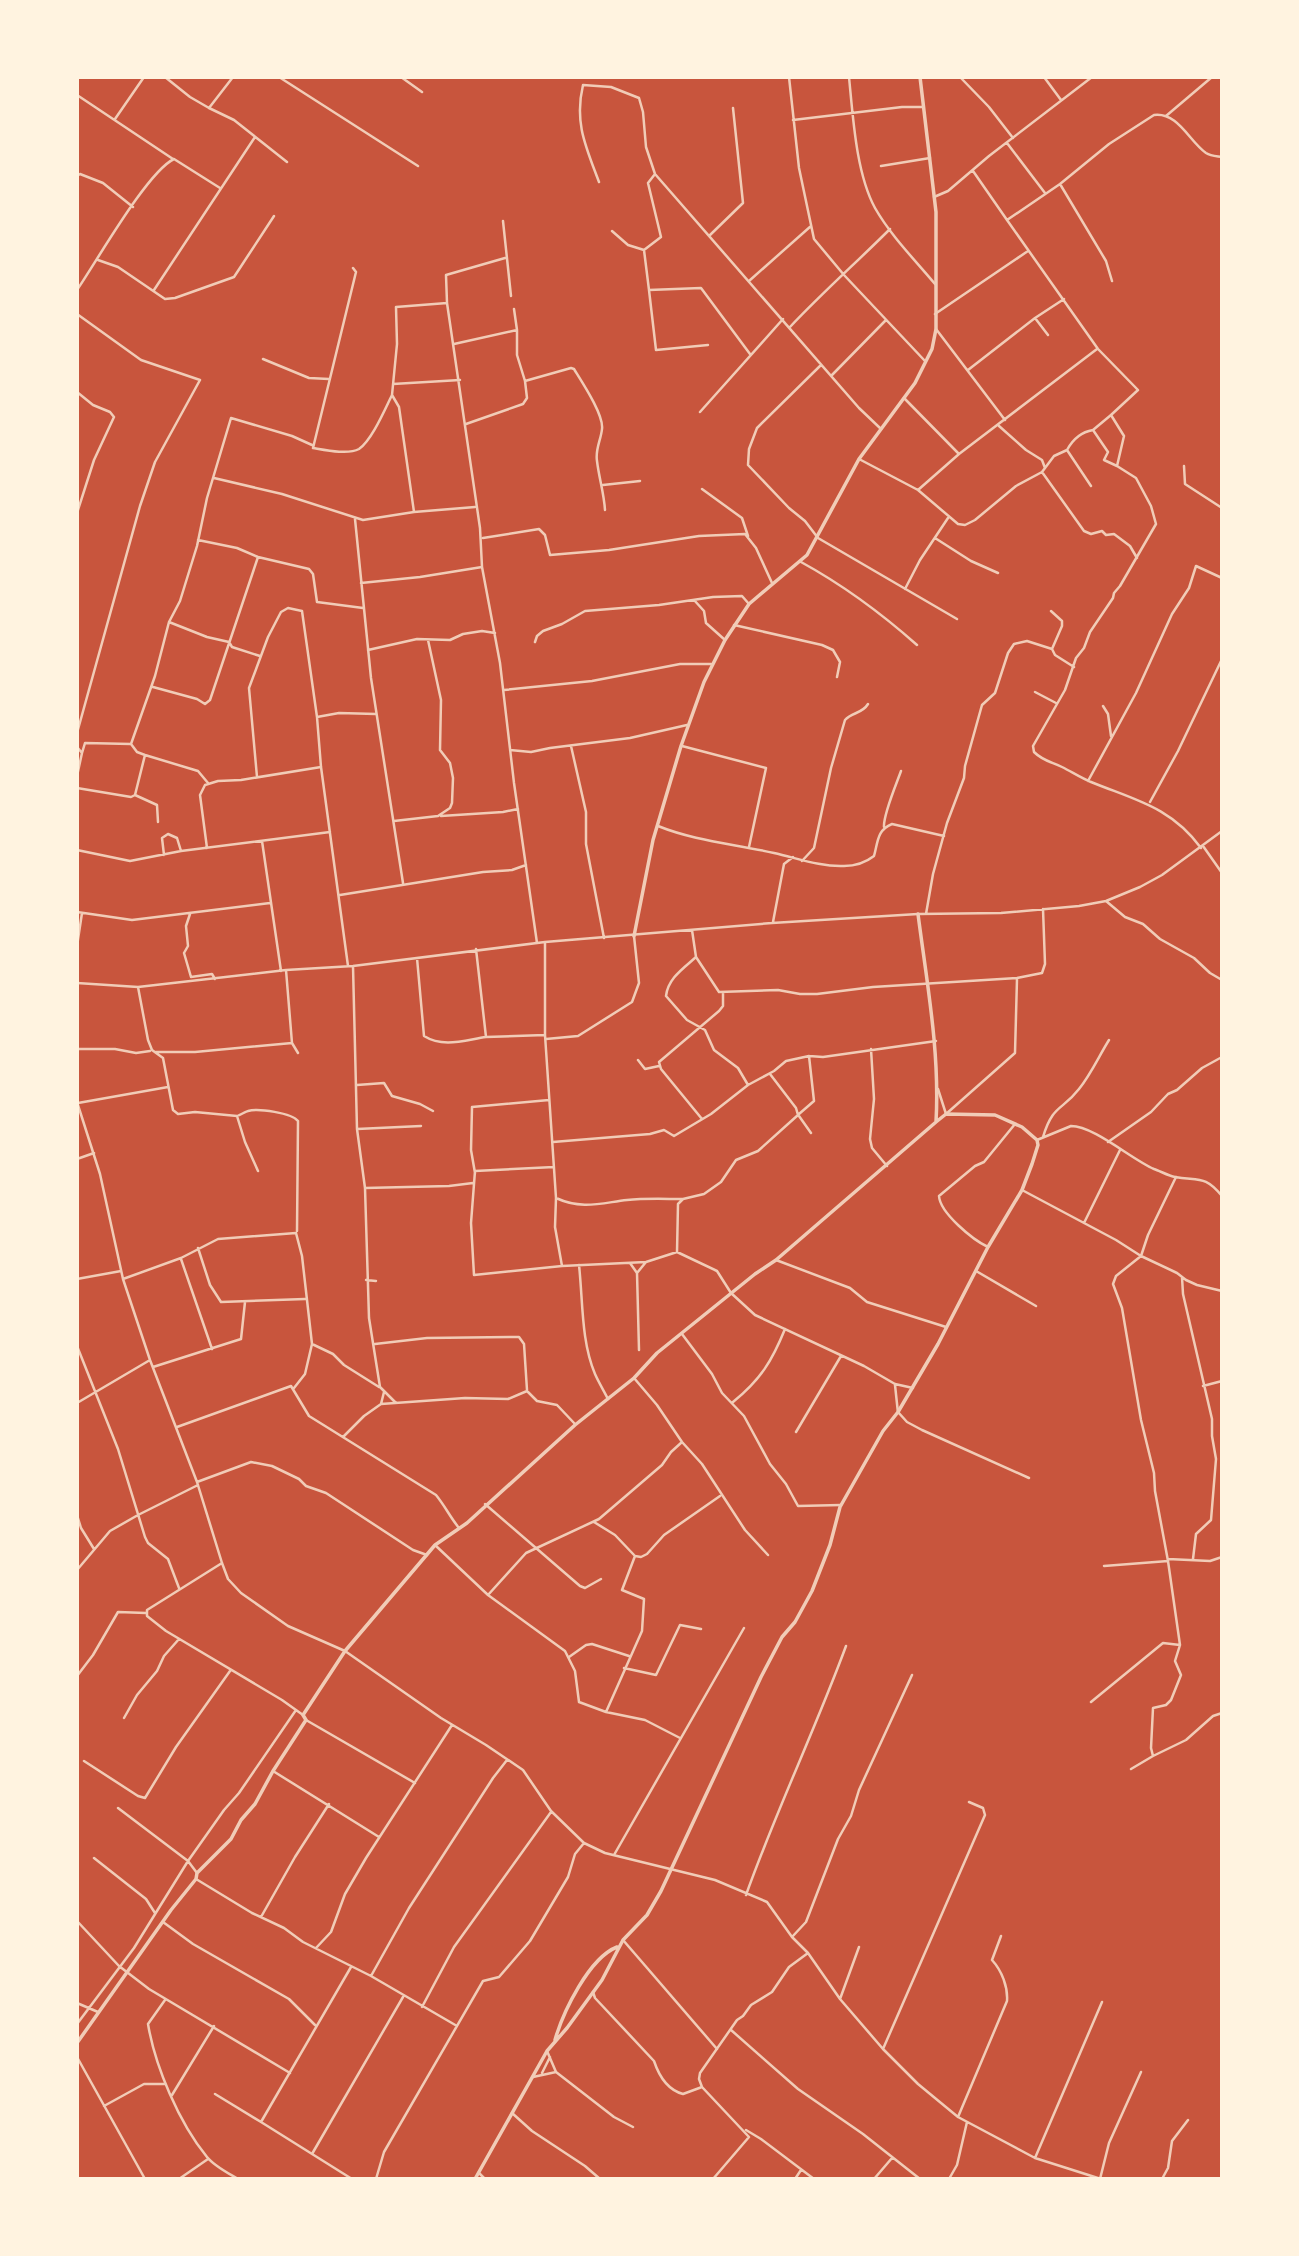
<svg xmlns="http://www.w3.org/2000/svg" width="1299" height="2256" viewBox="0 0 1299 2256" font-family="'Varela Round',sans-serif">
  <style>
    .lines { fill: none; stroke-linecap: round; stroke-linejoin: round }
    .minor { stroke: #f1ccb7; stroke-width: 2.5 }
    .tertiary { stroke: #f1ccb7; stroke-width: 3.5 }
  </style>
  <rect width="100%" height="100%" fill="#c8553d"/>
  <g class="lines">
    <path class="minor" d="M165 77 190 97 209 108 233 77
      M279 77 418 166
      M401 77 422 92
      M789 77 799 168 814 239 844 275 925 361
      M849 77C853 117 856 173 875 208 891 236 915 260 935 284
      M960 77 989 107 1013 138
      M1044 77 1061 100
      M77 95 173 159
      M209 108 234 120 287 162
      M1166 116 1212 77
      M115 119 144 77
      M793 120 902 107H922
      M1007 143 1045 193
      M881 166 930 158
      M973 171 1007 220
      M655 174 648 183 661 237 644 250 649 290 701 288 750 354
      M77 176 80 174 103 183 133 207
      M599 182C586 147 574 123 583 85L611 87 639 98 643 112 646 147 655 174 859 408 881 429
      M1060 184 1106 261 1112 281
      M934 197 948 191 989 156 1092 77
      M503 221 511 296
      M612 231 628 245 644 250
      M709 236 743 203 733 108
      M505 258 446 275 447 303 480 528 482 567 500 663 514 783 537 943
      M98 260 118 267 165 299 175 298 234 277 274 216
      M353 268 356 272 313 448C325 450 348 455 359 449 372 440 385 409 392 395
      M749 281 811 226
      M77 290C97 261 147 172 174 159L220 188
      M154 290 255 137
      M649 290 656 350 708 345
      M77 314 141 360 200 380 155 462 140 506 77 733
      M935 314 1028 251
      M1035 318 1064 299
      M790 327C822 293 857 262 890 229
      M936 329 1005 420
      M517 330V355L525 381 571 368 574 369C582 382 604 415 602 429 601 440 595 449 597 461 599 478 604 493 605 510
      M454 344 517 330 514 309
      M263 359 309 378 329 379
      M821 365 757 428 749 449 748 465 789 508 805 521 818 538 957 619
      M968 370 1035 318 1048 335
      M832 375 886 320
      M393 384 460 380
      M77 392 93 405 110 412 114 417 94 460 77 513
      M904 398 958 453
      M700 412 783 319
      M466 424 523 404 527 398 525 381
      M999 426 1026 450 1042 460 1045 468
      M1093 430 1111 415
      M1067 450C1073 439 1081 432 1093 430L1108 452 1104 460 1117 466 1124 436 1111 415 1138 390 1098 349 1007 220 1060 184 1109 144 1154 115C1178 112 1189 141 1206 153 1211 156 1216 156 1222 157
      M859 459 918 490 958 524 965 525 975 520 1016 486 1042 472 1054 456 1067 450 1091 486
      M1117 466 1136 478 1151 506 1156 524 1120 586 1114 593 1113 598 1090 632 1084 648 1076 658 1065 690 1033 746 1034 752C1043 761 1052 762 1062 767 1072 772 1081 778 1091 782 1135 800 1171 807 1201 848
      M1184 466 1185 484 1222 508
      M1042 472 1084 531 1091 534 1102 531 1106 535 1114 534 1130 546 1137 558
      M214 478 282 494 363 520 414 512 475 507
      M603 485 640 481
      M702 489 742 518 748 536
      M918 490 959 454 1097 349
      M414 512 399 407 392 395 397 344 396 307 447 303
      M355 519 371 678 403 883
      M483 538 539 529 545 535 550 555 609 550 699 536 745 534 756 548 772 583
      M935 538 971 561 998 573
      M198 540 237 548 258 557 309 569 313 574 317 602 363 608
      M801 562C843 585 881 613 917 645
      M361 583 420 577 482 567
      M905 589 920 560 948 518
      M694 600 704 611 706 623 725 640
      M1051 611 1062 621V626L1052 649 1055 655 1074 667
      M169 622 207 637 229 642 232 647 260 656
      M734 625 822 645 833 650 840 662 837 677
      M535 642 537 636 543 631 562 624 585 611 659 605 713 597 742 596 749 604
      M368 650 417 639 450 640 463 634 482 631 495 633
      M153 687 197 699 205 704 210 700 258 557
      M504 690 592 681 680 664H711
      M1035 692 1056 703
      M1103 706 1108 714 1111 736
      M317 717 339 713 376 714
      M131 744 155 676 169 622 180 601 197 546 207 498 231 418 292 436 312 445
      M571 746 586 812V844L604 938
      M682 746 766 768 749 847
      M77 747 82 753 77 776
      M510 750 531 752 550 748 630 738 687 725
      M82 753 85 743 131 744 137 752 145 755 198 771 208 783
      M257 777 249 688 268 637 281 612 288 608 302 611 317 717 321 767 348 966
      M1088 781 1136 693 1172 614 1189 588 1196 566 1222 578
      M77 788 131 797 135 795 145 755
      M135 795 157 805 158 822
      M1150 802 1178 751 1222 659
      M441 816 503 812 518 809
      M394 821 438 816 450 808 452 803 453 778 450 763 440 750 441 700 428 640
      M658 826C695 841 735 844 774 853 797 858 820 867 844 866 855 866 865 863 874 856 878 842 877 830 892 824L944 836
      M884 827C883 815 896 785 901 771
      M262 841 281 971
      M1203 846 1222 873
      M207 848 200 795 205 785 218 781 241 780 321 767
      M77 850 130 861 181 851 330 832
      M164 855 162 838 168 834 177 838 181 851
      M802 861 814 848 831 768 845 720C852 712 862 714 868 704
      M340 895 483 872 512 870 526 865
      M1106 901 1125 917 1143 924 1160 939 1194 958 1210 973 1222 980
      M77 912 132 920 270 903
      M190 914 186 926 188 946 184 953 191 977 212 974 215 979
      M926 914 933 874 947 823 964 778 965 766 982 705 995 693 1008 653 1014 644 1027 641 1052 649
      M773 922 784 864 793 857
      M692 930 696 957 719 992 778 990 800 994H817L873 987 1017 978 1042 973 1045 964 1043 909
      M545 942V1035L556 1198C582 1210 601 1203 627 1200 645 1198 665 1199 683 1199
      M77 946 82 913
      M476 949 486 1037 545 1035
      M696 957C684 968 668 978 666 996L687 1020 705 1030 714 1050 738 1068 748 1085
      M417 958 424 1036C443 1048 465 1040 486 1037
      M353 966 357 1129 365 1188 369 1318 380 1387 396 1403
      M286 970 292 1043 298 1053
      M77 983 138 987 286 970 353 966 545 942 772 923 918 914 1001 913 1079 906 1106 901 1140 887 1162 875 1222 831
      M138 987 148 1040 152 1050 163 1058 173 1110 178 1114 195 1112 237 1116 245 1142 258 1171
      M546 1039 578 1036 632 1002 639 983 634 936
      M77 1049H115L136 1053 150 1051
      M871 1049 874 1099 870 1139 872 1148 887 1166
      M156 1052H195L292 1043
      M638 1060 645 1069 659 1066
      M357 1085 384 1083 392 1096 420 1104 433 1111
      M938 1089 946 1114 1015 1053 1017 979
      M77 1102 100 1174 123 1279 150 1360 197 1482 222 1563 228 1579 241 1593 288 1626 345 1651 441 1718 486 1745 523 1770 551 1811 584 1843 605 1853 715 1880 767 1902 792 1937 808 1953 840 1999 883 2049 918 2084 958 2117 1035 2158 1101 2179
      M78 1103 168 1087
      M799 1114 814 1101 809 1056
      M237 1116C238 1116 247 1111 248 1111 258 1108 292 1113 298 1121L297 1231
      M799 1116 811 1133
      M702 1119 661 1069 659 1062 719 1011 723 1006V993
      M357 1129 421 1126
      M1043 1137C1053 1104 1062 1111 1079 1089 1091 1074 1099 1056 1109 1040
      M1037 1140 1071 1126C1094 1126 1131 1159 1154 1169 1160 1171 1169 1176 1175 1177 1199 1181 1205 1175 1222 1196
      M553 1142 650 1134 664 1130 674 1136 711 1114 748 1085 774 1071 786 1061 809 1056 823 1057 936 1041
      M1108 1142 1151 1112 1168 1094 1177 1090 1202 1068 1222 1057
      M77 1159 94 1153
      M554 1167 475 1171 471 1223 474 1275 562 1266
      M475 1173 471 1150 472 1107 549 1100
      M365 1188 449 1186 473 1183
      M1022 1190 1116 1240 1141 1256 1177 1273 1186 1280 1197 1285 1222 1291
      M556 1198 555 1227 562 1266 646 1262 677 1252 717 1271 731 1293 755 1315 864 1366 895 1384 913 1388
      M1084 1223 1120 1150
      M988 1247C973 1240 940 1213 939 1196L975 1166 984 1162 1015 1124
      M198 1248 210 1285 221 1302 305 1299
      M677 1252 678 1204 683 1199 704 1194 721 1182 736 1160 758 1151 798 1115 796 1108 770 1074
      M181 1259 212 1349
      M776 1260 850 1288 867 1302 946 1327
      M630 1263 637 1273 639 1350
      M579 1265C583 1301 581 1341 595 1374 599 1383 604 1391 608 1399
      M976 1271 1036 1306
      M637 1273 646 1262
      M1182 1277 1183 1294 1212 1419V1436L1216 1459 1211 1520 1196 1534 1193 1559
      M77 1279 121 1271
      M123 1279 181 1258 218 1239 296 1233 302 1256 312 1344 305 1374 294 1388
      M366 1280 376 1281
      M682 1334 712 1374 722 1393 744 1416 770 1464 786 1484 798 1506 841 1505
      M312 1344 333 1354 344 1365 379 1387
      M375 1344 427 1338 519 1337 524 1344 527 1390
      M77 1346 118 1449 145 1537 148 1543 168 1559 179 1588
      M153 1367 241 1339 245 1302
      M634 1378 657 1405 682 1442 702 1464 745 1530 768 1555
      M895 1385 898 1413
      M1203 1386 1222 1381
      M733 1402C761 1379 772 1361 785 1329
      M77 1403 150 1360
      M381 1404 384 1392
      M898 1412 907 1422 922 1430 1029 1478
      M177 1427 291 1386 309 1416 436 1495C445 1506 450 1517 459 1528
      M796 1432 841 1356
      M343 1437 364 1416 381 1404 465 1398 508 1399 527 1391 537 1401 557 1405 575 1424
      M197 1482 251 1462 272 1466 299 1479 306 1486 326 1493 413 1550 427 1555
      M485 1504 580 1586 585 1588 601 1579
      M77 1515 81 1528 94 1549
      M594 1522 615 1535 635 1556 641 1557 647 1554 664 1535 720 1496
      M435 1545 488 1595 565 1651 575 1671 579 1702 606 1712 645 1720 680 1738
      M1168 1559 1210 1561 1222 1557
      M1168 1561 1180 1645 1175 1661 1181 1675 1171 1700 1166 1705 1153 1708 1151 1748 1153 1756 1186 1740 1213 1716 1222 1713
      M222 1563 147 1610V1616L166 1631 282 1700 303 1715
      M1104 1566 1168 1561 1155 1491 1154 1473 1141 1420 1122 1308 1113 1284 1116 1276 1141 1256 1148 1235 1176 1177
      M77 1570 110 1531 138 1515 198 1485
      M488 1595 526 1553 599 1519 662 1465 671 1452 682 1442
      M569 1657 586 1645 592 1644 629 1656
      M624 1668 656 1675 680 1625 701 1629
      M77 1676 93 1655 118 1612 146 1613
      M1091 1702 1163 1643 1180 1645
      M606 1712 642 1631 644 1599 622 1590 635 1556
      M124 1718 137 1695 157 1671 164 1656 179 1639
      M306 1720 415 1783
      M84 1761 138 1796 145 1798 176 1747 230 1671
      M1131 1769 1153 1756
      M273 1771 379 1837
      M118 1808 188 1861 197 1873
      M614 1855 744 1628
      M94 1858 146 1899 155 1913
      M196 1879 252 1913 284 1928 303 1942 371 1976 457 2026
      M746 1895C776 1811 815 1730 846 1646
      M261 1917 295 1857 329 1804
      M77 1921 119 1966 149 1989 290 2073
      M163 1922 193 1944 289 1999 315 2025
      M792 1937 806 1922 838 1839 851 1816 859 1790 912 1675
      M623 1940 717 2049
      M316 1948 331 1932 345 1894 366 1858 452 1725
      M351 1967 261 2122 352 2179
      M371 1976 409 1908 493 1778 507 1760
      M593 1992 595 1998 654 2061C659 2076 668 2090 683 2094L702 2087
      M840 1999 859 1947
      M165 2000 148 2024C155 2066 179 2123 207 2157 214 2166 228 2173 238 2179
      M77 2003 98 2012
      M422 2007 454 1947 551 1812
      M77 2024 134 1948 188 1861 224 1810 239 1793 296 1710
      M731 2030 798 2089 863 2134 920 2179
      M883 2049 985 1815 983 1808 969 1802
      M547 2051 556 2072 614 2117 633 2127
      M77 2057 145 2179
      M542 2073 550 2057
      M533 2077 556 2072
      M215 2094 261 2122
      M172 2095 214 2026
      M104 2106 144 2084H165
      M512 2113 532 2131 585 2166 600 2179
      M958 2117 1007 2001C1008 1987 1002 1971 992 1960L1001 1936
      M746 2130 761 2139 814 2179
      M312 2154 403 1997
      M1035 2158 1102 2002
      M479 2173 485 2179
      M179 2179 208 2159
      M376 2179 384 2152 483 1981 499 1977 530 1941 568 1877 575 1854 584 1843
      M713 2179 749 2137 702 2087 699 2079 700 2073 737 2020 743 2016 751 2005 772 1992 789 1967 808 1953
      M795 2179 801 2170
      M874 2179 892 2158
      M949 2179 957 2165 967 2122
      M1100 2179 1109 2143 1141 2072
      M1162 2179 1168 2168 1172 2141 1188 2120"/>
    <path class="tertiary" d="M634 936 653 840 681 746 704 682 725 640 749 604 807 555 859 459 915 383 932 349 936 329V212L920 77
      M555 2040C563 2012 589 1958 617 1947
      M77 2043 171 1910 196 1879 197 1873 231 1839 241 1820 255 1804 273 1771 306 1720 303 1715 345 1651 435 1545 467 1523 575 1425 634 1378 657 1353 755 1274 776 1260 936 1122C940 1052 927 984 918 914
      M475 2179 547 2051 567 2028 602 1980 623 1940 647 1915 661 1891 761 1677 782 1637 795 1622 812 1591 830 1545 840 1507 883 1431 898 1412 938 1344 988 1247 1022 1190 1032 1164 1038 1145 1037 1140 1022 1127 995 1115 946 1114 936 1122"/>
  </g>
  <rect width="1299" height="2256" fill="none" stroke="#fff3e0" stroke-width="158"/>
</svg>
